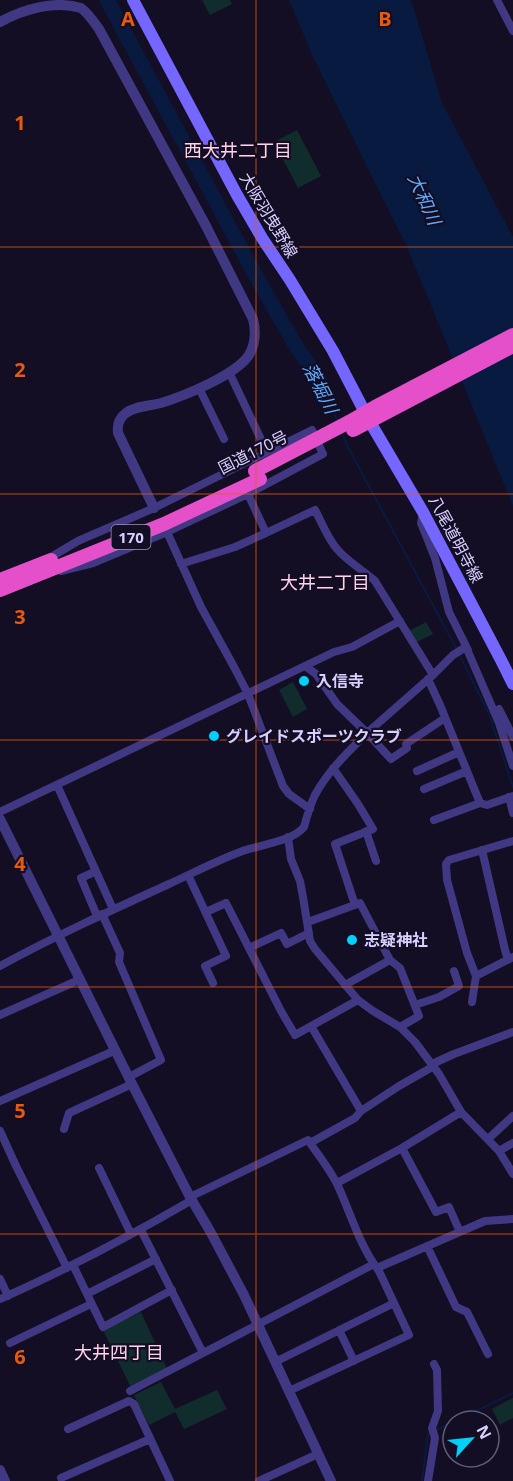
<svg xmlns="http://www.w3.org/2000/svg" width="513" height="1481" viewBox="0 0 513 1481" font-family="'Noto Sans','Noto Sans JP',sans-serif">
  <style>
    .green { fill: #112c2d }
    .water { fill: #091a40 }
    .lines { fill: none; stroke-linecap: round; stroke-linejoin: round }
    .stream { stroke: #091a40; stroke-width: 2 }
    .river { stroke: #091a40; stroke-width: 15 }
    .minor { stroke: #403882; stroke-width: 8 }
    .tertiary { stroke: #403882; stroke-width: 10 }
    .secondary { stroke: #7466ff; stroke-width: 12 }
    .trunk { stroke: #e550ca; stroke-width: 14 }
    .trunk-bridge { stroke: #e550ca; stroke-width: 14 }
    .grid { fill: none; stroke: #e8590c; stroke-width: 1.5; stroke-opacity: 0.55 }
    .poi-dot { fill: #00d1fa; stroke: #130e23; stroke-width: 2 }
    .labels { text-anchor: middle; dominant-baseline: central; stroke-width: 4.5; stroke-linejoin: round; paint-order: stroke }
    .shield { fill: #130e23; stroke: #9d95bd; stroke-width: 1.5 }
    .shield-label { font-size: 15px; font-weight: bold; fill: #d8cfff }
    .street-label { font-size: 16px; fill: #d8cfff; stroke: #130e23 }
    .poi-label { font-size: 16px; font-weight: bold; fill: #d8cfff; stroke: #130e23; text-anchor: start }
    .neighbourhood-label { font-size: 18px; fill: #ffd1eb; stroke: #130e23 }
    .water-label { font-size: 18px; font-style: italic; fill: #5daaff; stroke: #130e23 }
    .grid-label { font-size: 20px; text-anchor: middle; font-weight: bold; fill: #e8590c; stroke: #130e23; stroke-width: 4.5; stroke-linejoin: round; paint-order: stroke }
  </style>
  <rect width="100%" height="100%" fill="#130e23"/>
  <path class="green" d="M202 0H230L232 4 210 15Z
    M297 130 321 176 298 188 274 142Z
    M426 622 433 634 415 643 409 631Z
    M293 682 307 709 293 717 279 690Z
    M141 1312 168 1371 131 1388 103 1330Z
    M161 1382 175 1409 217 1390 227 1409 184 1429 175 1412 149 1425 134 1395Z
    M513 1398V1418L500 1425 492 1409Z"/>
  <path class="water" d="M289 0H410L413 6 442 103 513 237V506L408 249 313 57Z"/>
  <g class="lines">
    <path class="stream" d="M321 382 338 423
      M341 431 348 447 455 646 489 714 513 787
      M456 1421 513 1393
      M422 1481 428 1434 453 1422"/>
    <path class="river" d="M107 0 263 289 296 346 321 382"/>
    <path class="minor" d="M497 0 513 31
      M229 372 267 452
      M199 388 224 439
      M248 494 266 533 315 510C322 523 328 539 337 549 348 562 363 570 375 581L433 675
      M423 513 421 523 435 558 449 612 468 650
      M167 532 201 607 234 667 248 694 283 786 289 794 310 809
      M46 560 78 541 154 508 312 430 323 454 248 494 167 532 93 563 61 571
      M181 564 235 547 266 533
      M305 666 316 674 337 704 367 733 433 675 453 655 466 647 499 723 513 766
      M428 679 440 705 480 803 487 805 513 796
      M499 709 513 737
      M333 768 358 804 373 829 335 844 355 905
      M417 771 459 752
      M57 785 113 909
      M424 789 467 771
      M509 797 513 813
      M0 812 334 652 352 647 400 621
      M434 820 480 803
      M366 831 376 861
      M288 837 291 859 300 881 303 897 310 941 315 949 358 1000 373 1011 400 1027 415 1042 439 1074 461 1112 499 1151 513 1174
      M482 850 505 950 508 960
      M92 873 81 878 97 916
      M188 875 226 956 205 966 213 983
      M206 912 226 903 281 1011 295 1035 358 1000
      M102 914 120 953 119 962 161 1060 129 1077
      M308 922 360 903 390 960 400 968 419 1016 400 1027
      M249 948 281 933 287 944 309 933
      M0 966C55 936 112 910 169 884 193 873 216 861 240 852 258 845 292 842 304 827 307 816 310 805 315 795 328 771 348 752 367 733L391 759 407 748 406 744 445 718
      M476 976 513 957
      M345 985 390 960
      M472 1002 476 976 467 953 447 880 446 864 449 860 513 841
      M415 1005 439 997 459 986 454 971
      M0 1015 81 979
      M311 1026 361 1111
      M432 1064 454 1054 513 1032
      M0 1101 116 1050
      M64 1129 69 1113 132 1084
      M0 1131 16 1166 67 1268
      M488 1139 513 1116
      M402 1148 436 1212 449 1207 460 1232
      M499 1151 513 1143
      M99 1168 131 1234
      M337 1183 402 1148 461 1112
      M190 1197 308 1140 310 1143 355 1118 361 1111 399 1086 434 1066
      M141 1230 203 1353
      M427 1246 456 1307 467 1312 488 1354
      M73 1265 103 1327C126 1315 149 1302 172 1290
      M377 1268 485 1221 513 1219
      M0 1279 8 1296
      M87 1294 156 1259
      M0 1299C66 1270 130 1236 192 1200
      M339 1330 354 1361
      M10 1343 91 1304
      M275 1362 394 1303
      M130 1391 374 1264
      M289 1391 409 1335 379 1271C360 1247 351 1214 338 1186 331 1171 320 1157 310 1143
      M68 1429 129 1401 134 1404 170 1481
      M61 1478 150 1439
      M259 1481 318 1454
      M428 1481 435 1438 432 1428 438 1411 437 1370 434 1364"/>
    <path class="tertiary" d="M0 22C24 9 55 0 81 8 88 13 94 22 99 29L206 226 253 319C256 331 256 343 249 355 236 375 184 396 161 403 150 406 135 406 126 413 119 418 117 425 118 433L154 508
      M0 819 132 1084 190 1197 210 1231 244 1295 331 1481
      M0 1470 5 1481"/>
    <path class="secondary" d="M133 0 237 195 262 238 290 280 333 351 370 422 423 512 501 660 513 684"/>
    <path class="trunk" d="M349 422 375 407 513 335
      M353 430 513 346
      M0 580 51 560
      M0 590 164 524 260 479"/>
    <path class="trunk-bridge" d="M255 471 349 422"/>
  </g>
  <path class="grid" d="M256 0V1481M0 247H513M0 494H513M0 740H513M0 987H513M0 1234H513"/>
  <g class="poi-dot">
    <circle cx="304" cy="681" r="6"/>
    <circle cx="214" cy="736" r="6"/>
    <circle cx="352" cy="940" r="6"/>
  </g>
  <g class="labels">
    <rect class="shield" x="111.5" y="525" width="39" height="24" rx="4.5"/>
    <g class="shield-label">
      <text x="131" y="537">170</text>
    </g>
    <g class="street-label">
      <text transform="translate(269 215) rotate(59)">大阪羽曳野線</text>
      <text transform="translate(253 452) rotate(-27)">国道170号</text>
      <text transform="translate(456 539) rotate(62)">八尾道明寺線</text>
    </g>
    <g class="poi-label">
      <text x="316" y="681">入信寺</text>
      <text x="226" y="736">グレイドスポーツクラブ</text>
      <text x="364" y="940">志疑神社</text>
    </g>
    <g class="neighbourhood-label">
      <text x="238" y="150">西大井二丁目</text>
      <text x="325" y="582">大井二丁目</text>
      <text x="119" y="1352">大井四丁目</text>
    </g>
    <g class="water-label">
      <text transform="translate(425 199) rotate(66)">大和川</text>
      <text transform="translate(321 388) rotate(63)">落堀川</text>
    </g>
  </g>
  <g class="grid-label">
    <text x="128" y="26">A</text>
    <text x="385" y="26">B</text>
    <text x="20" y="130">1</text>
    <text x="20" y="377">2</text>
    <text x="20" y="624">3</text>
    <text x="20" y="871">4</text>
    <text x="20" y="1118">5</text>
    <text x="20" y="1364">6</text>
  </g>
  <g transform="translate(471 1439) rotate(63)"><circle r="28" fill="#130e23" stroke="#625b7b" stroke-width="1.5"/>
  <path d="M0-4.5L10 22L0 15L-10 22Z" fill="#00d1fa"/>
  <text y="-9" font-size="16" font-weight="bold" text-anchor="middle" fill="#d8cfff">N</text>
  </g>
</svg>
